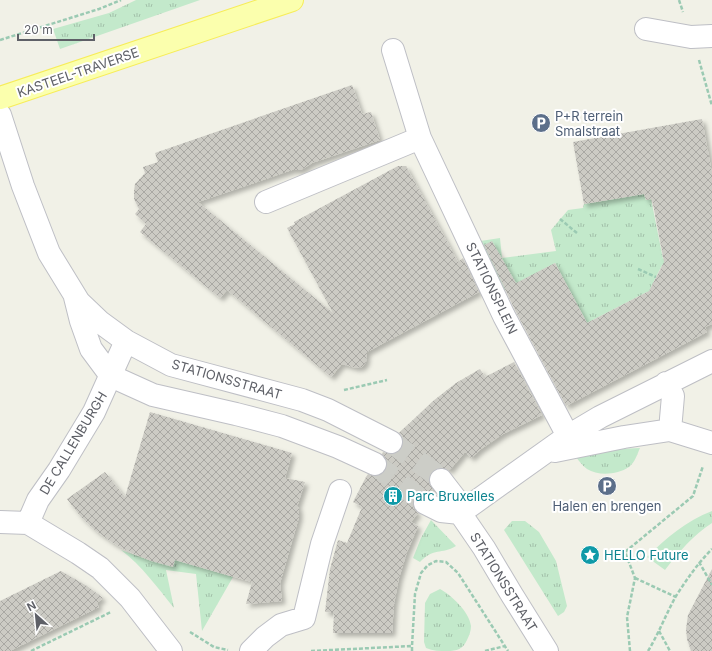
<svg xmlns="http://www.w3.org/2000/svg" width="712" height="651" viewBox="0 0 712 651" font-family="Inter,sans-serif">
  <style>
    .grass { fill: url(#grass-tufts) }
    .building { fill: url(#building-cross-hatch); filter: url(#shadow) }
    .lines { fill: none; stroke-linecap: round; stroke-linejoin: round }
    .minor-tunnel { stroke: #cccdc7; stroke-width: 22; stroke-dasharray: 22 11; stroke-linecap: butt }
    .minor-casing { stroke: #bebfc5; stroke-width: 24 }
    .major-casing { stroke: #f7ed59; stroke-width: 24 }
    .path { stroke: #9bcab3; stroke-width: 2.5; stroke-dasharray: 4 2; stroke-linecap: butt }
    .minor { stroke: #fff; stroke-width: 22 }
    .major { stroke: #fbffad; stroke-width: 22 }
    .labels { text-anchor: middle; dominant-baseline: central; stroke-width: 4; stroke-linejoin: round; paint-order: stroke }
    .street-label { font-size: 13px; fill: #5e6067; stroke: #fff }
    .service-label { font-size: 13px; fill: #4e5e75; stroke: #fff; text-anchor: start }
    .culture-label { font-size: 13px; fill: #0d838f; stroke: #fff; text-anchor: start }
  </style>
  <defs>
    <pattern id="grass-tufts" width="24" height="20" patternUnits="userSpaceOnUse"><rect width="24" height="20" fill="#c3e9cb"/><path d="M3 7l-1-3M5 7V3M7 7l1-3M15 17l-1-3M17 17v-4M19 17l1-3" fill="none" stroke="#a2c0a9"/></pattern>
    <pattern id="building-cross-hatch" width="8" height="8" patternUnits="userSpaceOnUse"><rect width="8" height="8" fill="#cccbc4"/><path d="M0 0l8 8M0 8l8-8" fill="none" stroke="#a9a8a3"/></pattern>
    <filter id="shadow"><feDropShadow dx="3.5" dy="3.5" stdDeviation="2" flood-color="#0004"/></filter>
  </defs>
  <rect width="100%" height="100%" fill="#f1f1e7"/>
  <path class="grass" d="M136 0H200L60 49 53 29 109 13Z
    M644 194 646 200 651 199 663 259H668L669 264 662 265 651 287 655 294 647 292 587 323 555 263 499 293 474 242 500 238 502 258 556 251 551 230 568 210 583 208 584 204Z
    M640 448C637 455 635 462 629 467 617 475 598 476 587 469 583 466 579 461 576 457L618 449Z
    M712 511V523C693 535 679 552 665 570L647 557C666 538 686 521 712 511Z
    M431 520 456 546C441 555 434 547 420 562L413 558 421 538Z
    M512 521H525L539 532 556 561 567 606 564 612 558 616 504 530Z
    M121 550 149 560H175L233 577 202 631 196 574 166 570 174 608C157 587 142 566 121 550Z
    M440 589C451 595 469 611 471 626 471 631 469 636 467 640 463 649 457 651 447 651 440 651 433 651 426 648L424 642 425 603 430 594Z"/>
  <path class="building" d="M352 85 362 114 371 112 380 140 312 163 301 170H292L198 202 333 313 287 228 295 224 294 222 398 166H406L458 262 463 258 479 292 367 352 366 362 362 367 356 368 342 364 331 377 227 290 220 298 140 232 146 224 135 214 139 209 134 199V191L135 184 145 173 143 167 158 162 155 153Z
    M702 119 712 173V324L705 327 707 332 566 406 515 310 484 245 492 241 516 283 555 263 587 323 649 291 664 262 652 199 646 200 644 194 584 204 573 142Z
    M514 362 542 415 503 434 481 449 471 458 465 452 449 471 445 468H440L434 470 430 475 429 481 433 490 432 492 424 491 418 492 414 497 413 504 414 510 418 513 411 522 418 526 407 552 399 578 394 604 392 633H333L334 613 325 612 330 569 338 540 347 543 362 507 353 502 366 477 368 474 376 476 383 474 386 470 387 463 385 457 382 454 383 452 391 454 398 452 402 448 403 442 402 436 399 433 433 401 456 383 480 369 485 377Z
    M150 412 292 453 285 478 305 482 297 507 299 508V517L280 583 282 601 246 604 252 582 175 560 173 567 151 561 132 553 113 543 96 531 81 517 67 499 105 472 125 497Z
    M712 569V651H691L687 639 686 629 688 615Z
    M61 571 87 586 103 598 97 603 99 607 10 651H0V601Z"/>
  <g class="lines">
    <path class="minor-tunnel" d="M391 442 434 473 441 480
      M375 464 425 503"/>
    <defs>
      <path id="minor" d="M646 29 691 37 712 36
        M393 50 420 138 504 316 568 436
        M0 115 23 186 49 253 79 302 100 322 126 341 171 365 302 400 328 410 391 442
        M266 202 420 138
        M75 297 81 321 91 349 111 376 153 395 236 414 282 426 338 447 375 464
        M666 383 673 396 670 430
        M555 451 624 437 670 430 712 443
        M441 480 458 502 460 513 484 548 512 595 547 651
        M425 503 441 511 460 513
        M460 513 568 436 600 417 712 361
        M0 522 28 523 78 553 100 568 130 598 171 651
        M28 523 38 500 59 470 94 412 126 341
        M251 651 265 637 281 625 304 618 322 544 340 491"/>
      <path id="major" d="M0 98 292 0"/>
    </defs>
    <use href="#minor" class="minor-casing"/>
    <use href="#major" class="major-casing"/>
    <path class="path" d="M679 0 683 12
      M0 40 99 9 121 0
      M699 60 712 106
      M560 219 577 233
      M638 269 656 277
      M344 390 387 380
      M699 562 712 585
      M635 578 676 597
      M659 631 670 651
      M190 632 214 647 228 650
      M31 651 111 612
      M311 651 412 646
      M412 651V646L415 594 421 573 428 565 436 561 446 562 458 573 508 651
      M485 651 505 646
      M630 651 627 617 635 578 625 552 693 496 703 466
      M648 651C659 633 666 614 676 596 687 579 698 563 712 549"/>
    <use href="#minor" class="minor"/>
    <use href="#major" class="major"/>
  </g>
  <defs>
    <symbol id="parking-disc" viewBox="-11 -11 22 22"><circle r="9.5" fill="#5c6f8a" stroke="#fff"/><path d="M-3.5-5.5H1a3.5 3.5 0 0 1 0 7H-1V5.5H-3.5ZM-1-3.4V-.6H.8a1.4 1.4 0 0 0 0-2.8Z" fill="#fff"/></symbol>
    <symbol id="building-disc" viewBox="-11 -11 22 22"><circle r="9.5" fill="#0f9aa8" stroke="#fff"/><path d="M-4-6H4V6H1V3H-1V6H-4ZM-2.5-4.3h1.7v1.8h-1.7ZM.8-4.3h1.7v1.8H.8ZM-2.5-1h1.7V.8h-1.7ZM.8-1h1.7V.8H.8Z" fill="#fff"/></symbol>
    <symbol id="sight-disc" viewBox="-11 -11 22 22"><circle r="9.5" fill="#0f9aa8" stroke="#fff"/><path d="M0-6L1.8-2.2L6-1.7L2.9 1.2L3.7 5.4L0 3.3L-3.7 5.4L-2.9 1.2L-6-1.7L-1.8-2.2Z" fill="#fff"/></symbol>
  </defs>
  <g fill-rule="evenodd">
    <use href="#parking-disc" x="530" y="112" width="22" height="22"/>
    <use href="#parking-disc" x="596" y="475" width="22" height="22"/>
    <use href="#building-disc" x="382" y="485" width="22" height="22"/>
    <use href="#sight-disc" x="579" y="544" width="22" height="22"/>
  </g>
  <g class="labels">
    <g class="street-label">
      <text transform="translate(78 72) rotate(-19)">KASTEEL-TRAVERSE</text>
      <text transform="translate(492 288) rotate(64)">STATIONSPLEIN</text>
      <text transform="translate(227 379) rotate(16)">STATIONSSTRAAT</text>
      <text transform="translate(73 443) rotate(-59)">DE CALLENBURGH</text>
      <text transform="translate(504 582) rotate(58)">STATIONSSTRAAT</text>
    </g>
    <g class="service-label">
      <text x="555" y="116">P+R terrein<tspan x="555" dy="15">Smalstraat</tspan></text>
      <text x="607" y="506" text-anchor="middle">Halen en brengen</text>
    </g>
    <g class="culture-label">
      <text x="407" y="496">Parc Bruxelles</text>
      <text x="604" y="555">HELLO Future</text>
    </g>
  </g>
  <g transform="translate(36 615) rotate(333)" stroke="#ffffff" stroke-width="3" paint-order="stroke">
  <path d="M0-3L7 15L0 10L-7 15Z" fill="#5e6067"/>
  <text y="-6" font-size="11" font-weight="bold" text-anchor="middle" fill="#5e6067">N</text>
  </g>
  <path d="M18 34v6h76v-6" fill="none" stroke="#5e6067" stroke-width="2"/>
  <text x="24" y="34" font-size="12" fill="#5e6067" stroke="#ffffff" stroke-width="3" paint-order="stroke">20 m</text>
</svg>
